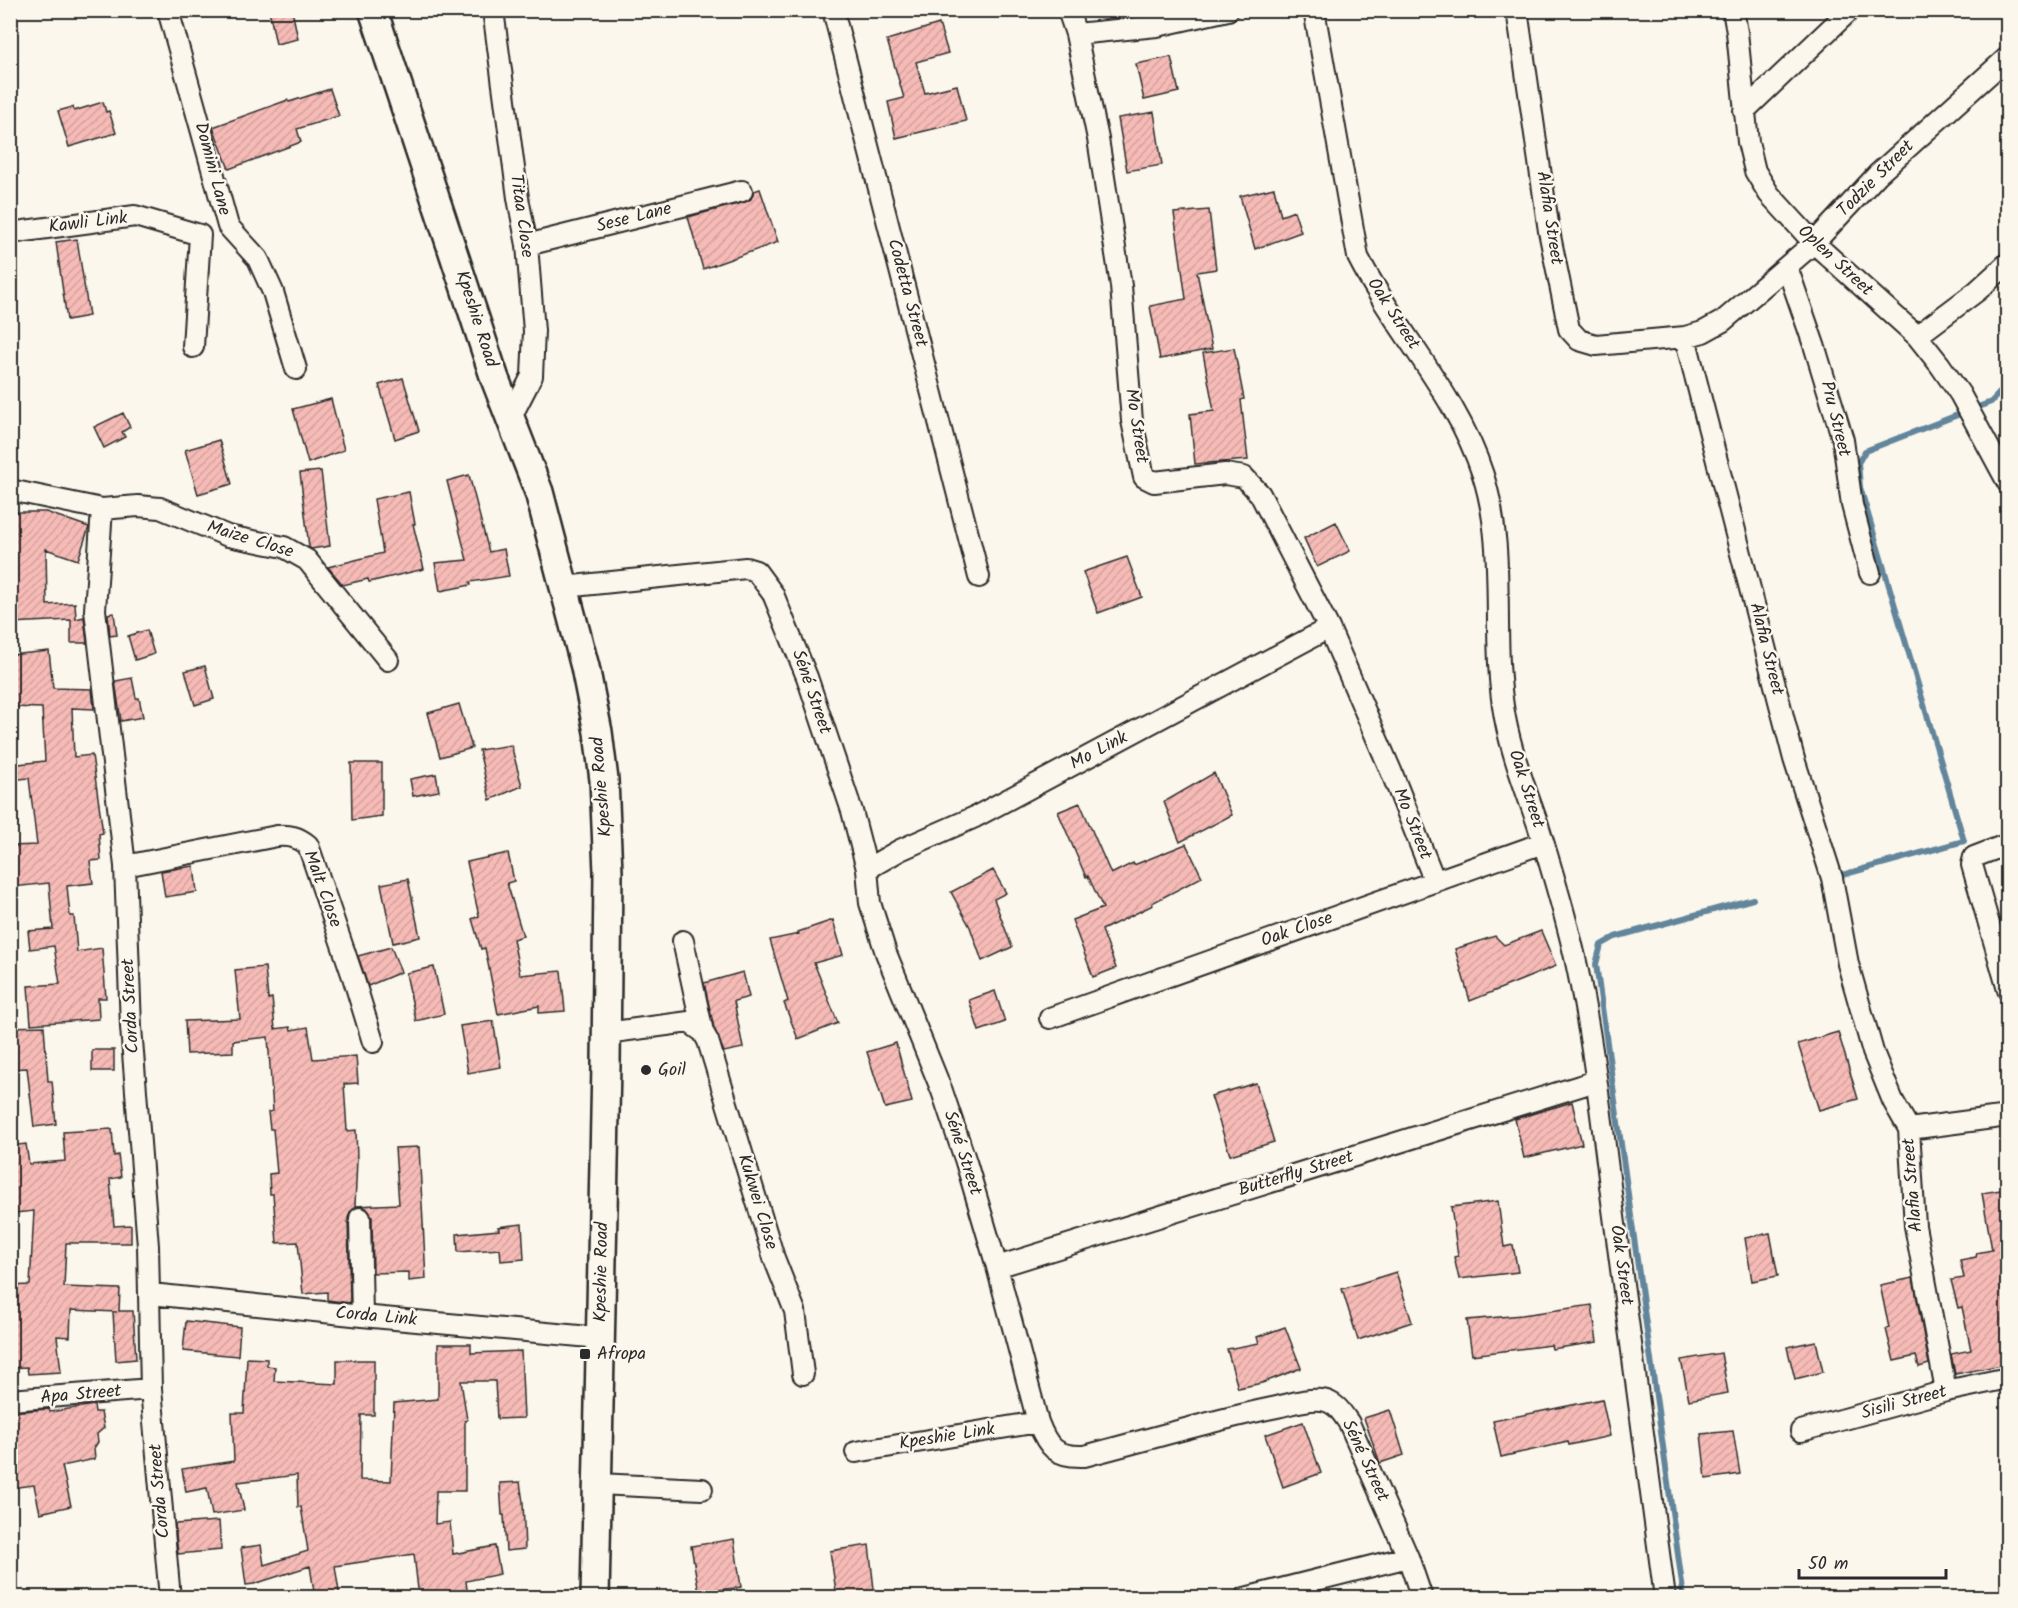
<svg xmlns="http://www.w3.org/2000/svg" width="2018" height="1608" viewBox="0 0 2018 1608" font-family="Kalam,sans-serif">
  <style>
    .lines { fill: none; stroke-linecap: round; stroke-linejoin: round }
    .stream { stroke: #62859b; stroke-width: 6 }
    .building { fill: url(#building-hatch); stroke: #2b2b2b; stroke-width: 1.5 }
    .street-casing { stroke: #2b2b2b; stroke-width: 24 }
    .secondary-casing { stroke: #2b2b2b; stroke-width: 32 }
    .street { stroke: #fbf7ec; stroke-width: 20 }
    .secondary { stroke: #fbf7ec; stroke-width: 27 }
    .poi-dot { fill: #2b2b2b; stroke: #fbf7ec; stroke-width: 2 }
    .labels { text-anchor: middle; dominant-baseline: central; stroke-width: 5; stroke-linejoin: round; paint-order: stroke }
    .street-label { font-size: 18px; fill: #2b2b2b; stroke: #fbf7ec }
    .poi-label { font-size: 18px; fill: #2b2b2b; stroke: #fbf7ec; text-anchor: start }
  </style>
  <defs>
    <pattern id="building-hatch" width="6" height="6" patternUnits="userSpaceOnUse" patternTransform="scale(1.5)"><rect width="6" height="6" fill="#f6bbb6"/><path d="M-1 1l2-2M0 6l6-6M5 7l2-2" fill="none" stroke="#d3a19d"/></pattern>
  </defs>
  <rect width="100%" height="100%" fill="#fbf7ec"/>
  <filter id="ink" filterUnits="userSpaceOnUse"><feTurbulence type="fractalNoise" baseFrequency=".0167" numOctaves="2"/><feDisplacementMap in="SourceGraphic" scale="12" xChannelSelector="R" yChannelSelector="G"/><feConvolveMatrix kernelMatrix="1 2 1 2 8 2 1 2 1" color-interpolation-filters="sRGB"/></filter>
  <g filter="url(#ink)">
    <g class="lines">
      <path class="stream" d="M1842 875 1964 841 1860 487 1858 463 1865 451 1991 402 2008 384
        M1684 1598 1596 964 1601 945 1615 937 1753 899"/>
    </g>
    <path class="building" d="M269 10H292L298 39 276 44Z
      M939 24 948 53 916 62 925 93 957 85 966 121 896 138 888 102 904 98 887 40Z
      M1171 57 1179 92 1144 100 1136 64Z
      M330 89 339 116 297 129 301 142 229 169 213 127 288 100 289 102Z
      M103 102 106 112 109 111 116 133 69 147 58 111 73 107 74 111Z
      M1154 112 1162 165 1127 171 1118 118Z
      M1274 188 1281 216 1294 211 1301 232 1255 249 1240 196Z
      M760 189 778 242 703 269 688 217 745 202 751 199 754 191Z
      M1209 210 1216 269 1197 272 1212 349 1160 359 1150 306 1186 299 1174 213Z
      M77 239 89 316 67 320 56 242Z
      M1234 348 1244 399 1241 400 1248 460 1195 464 1190 414 1214 411 1203 353Z
      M403 378 419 431 395 439 379 385Z
      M331 399 344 450 308 463 293 409Z
      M123 413 130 427 122 432 125 437 104 448 94 427Z
      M219 440 232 484 198 494 185 450Z
      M321 471 330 546 311 549 309 547 300 473Z
      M469 475 489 552 504 549 509 576 470 582 471 585 440 591 435 563 467 560 447 481Z
      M409 492 415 524H413L424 569 369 582 368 579 343 585 328 567 383 553 374 499Z
      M10 512H46L89 527 78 560 46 549 47 605 75 603 76 619 84 617 87 643H71V620L10 623Z
      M1336 522 1350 551 1317 567 1304 538Z
      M1127 557 1142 597 1098 613 1083 572Z
      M114 613 117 635 110 636 108 614Z
      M147 630 154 654 135 660 128 636Z
      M49 651 53 688 92 689 94 709 72 708 74 757 92 755 103 833 99 834 101 860 90 861 93 883 67 886 70 916H74L77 952 102 948 106 998H98L99 1019 31 1024 28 986 60 984 54 946 30 949 28 931 53 929 49 883 13 887 11 846 37 845 29 778 10 780V765L45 761 42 708 10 707V655Z
      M205 666 214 699 195 705 185 671Z
      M132 678 136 698H139L143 717 121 721 115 681Z
      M459 704 472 748 440 757 428 713Z
      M511 745 522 786 490 800 479 750Z
      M351 763H382V816L352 820Z
      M1214 773 1232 815 1180 842 1164 802Z
      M436 774 439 791 413 796 410 779Z
      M1080 803 1111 874 1133 863 1134 865 1186 844 1202 877 1152 903 1153 905 1102 930 1116 968 1093 977 1072 920 1103 908 1088 876 1086 877 1058 812Z
      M508 853 514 881 507 883 523 936 513 939 520 975 561 971 565 1011 539 1013V1006L498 1014 485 948 481 949 472 919 479 916 467 862Z
      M194 866 197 892 165 897 161 871Z
      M993 870 1006 893 994 899 1012 947 982 961 970 927 951 892Z
      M408 879 420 937 393 943 381 884Z
      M833 920 843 955 814 963 838 1023 798 1039 784 1003 788 1001 770 940 799 934 798 932Z
      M1541 931 1556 966 1470 1001 1455 949 1495 936 1504 945Z
      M391 947 401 972 368 986 358 956Z
      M265 967 268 999 272 998 275 1029 290 1027 291 1030 308 1027 313 1059 356 1056 358 1083 344 1084 347 1131 356 1130 357 1159 355 1206 399 1204 395 1148 419 1147 426 1279 409 1281V1272L373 1273 372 1217 366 1208 359 1206 350 1212 348 1218 350 1303 327 1300V1292L303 1294 298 1242 277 1243 273 1194H270L269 1174 277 1173 273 1129H270L268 1112 273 1111 268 1037 233 1041V1052L187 1054 185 1021 240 1019 235 970Z
      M434 967 444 1014 416 1021 406 973Z
      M743 972 749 997 734 1001 743 1048 724 1052 714 1028 704 983Z
      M995 991 1005 1022 979 1031 969 1000Z
      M493 1021 501 1067 468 1073 460 1026Z
      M44 1026 48 1081H52L56 1124 34 1127 27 1068 10 1069V1027Z
      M1838 1032 1858 1099 1819 1110 1798 1044Z
      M896 1043 912 1102 885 1108 867 1052Z
      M92 1050H114V1071H92Z
      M1256 1083 1274 1142 1230 1155 1211 1096Z
      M1572 1102 1582 1144 1524 1158 1515 1119Z
      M112 1129 114 1156 118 1155 121 1177 110 1179 114 1226 131 1225V1243H66L64 1287 120 1289 119 1311H133L136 1359 116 1361 113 1312H117L71 1310 70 1337 57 1336 61 1372 28 1374 27 1367 10 1368V1286L30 1285 34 1211 15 1213 10 1165V1146L26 1144 29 1164 65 1161 63 1132Z
      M2007 1189V1364L1955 1374 1951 1354 1971 1350 1962 1307 1958 1308 1951 1280 1964 1278 1960 1260 1976 1257 1977 1253 1992 1250 1982 1193Z
      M1498 1201 1504 1247 1513 1245 1518 1272 1459 1279 1454 1257 1458 1256 1451 1207Z
      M522 1224 524 1259 501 1261 500 1249 458 1252 457 1234 499 1230 498 1227Z
      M1770 1233 1778 1276 1752 1281 1745 1238Z
      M1396 1272 1412 1322 1358 1340 1342 1289Z
      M1913 1278 1929 1364 1919 1367 1916 1356 1894 1361 1886 1329 1889 1328 1880 1285Z
      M1592 1305 1597 1342 1552 1349 1551 1345 1472 1355 1467 1320 1522 1315Z
      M186 1321 240 1327 238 1356 183 1351Z
      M1285 1327 1301 1368 1262 1383 1238 1388 1227 1349 1259 1343 1257 1337Z
      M1816 1341 1823 1372 1795 1379 1787 1347Z
      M438 1344H471V1353L521 1351 524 1418 497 1419 495 1381H461L467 1420 465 1421V1491H436L435 1524 450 1522 453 1554 495 1546 500 1574 466 1581 468 1598H419L414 1554 335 1566 340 1598H315L310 1566 254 1584 246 1585 241 1548 261 1545 264 1565 308 1551 301 1507H298L297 1475 238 1482 244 1510 212 1515 207 1488 186 1492 182 1469 234 1461 232 1413H244L247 1358 267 1359V1366L275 1367 274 1381 337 1384V1360H374V1415H361L360 1480 391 1481 394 1403 438 1399Z
      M1721 1353 1728 1393 1689 1400 1681 1360Z
      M1602 1399 1610 1436 1569 1445 1568 1442 1501 1457 1493 1421Z
      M94 1405 95 1412H101L104 1428 97 1434 98 1442 94 1448 95 1459 62 1466 71 1506 40 1513 34 1485 10 1488V1412L49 1409 50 1412Z
      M1390 1410 1404 1455 1380 1463 1364 1418Z
      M1303 1422 1321 1473 1283 1487 1265 1435Z
      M1733 1431 1740 1474 1706 1479 1701 1434Z
      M520 1482 523 1502 525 1549 506 1551 504 1515H502L500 1483Z
      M219 1521 221 1550 178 1554 175 1524Z
      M734 1539 741 1587 699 1593 691 1546Z
      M869 1545 875 1598H837L830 1551Z"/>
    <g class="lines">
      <defs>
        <path id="street" d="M168 10 228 226 258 259 273 292 296 369
          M493 10 518 198 527 245 534 331 532 376 511 417
          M833 10 979 577
          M1068 10 1076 34 1098 139 1121 286 1132 421 1144 477 1154 482 1225 474 1244 477 1260 494 1329 628 1391 771 1435 882
          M1314 10 1358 257C1396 332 1457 394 1483 475 1508 554 1490 638 1505 718 1512 755 1526 790 1538 825 1551 867 1564 910 1574 953 1593 1037 1602 1124 1613 1209 1630 1339 1648 1468 1665 1598
          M1517 10 1549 231 1569 329 1579 340 1596 345 1685 337 1703 332 1723 321 1814 243 1878 174 2008 57
          M1733 10 1737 32 1748 142 1755 171 1769 194 1814 243 1917 336 1940 365 1960 394 2008 483
          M1076 34 1157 26 1228 10
          M1744 111 1850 10
          M10 233 135 216 200 235
          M527 245 742 191
          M1787 267 1815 348 1843 440 1852 505 1870 573
          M1917 336 1977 291 2008 263
          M1685 337 1794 759 1832 878 1848 964 1873 1052 1893 1101 1909 1129 1915 1226 1946 1391
          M193 347 200 235
          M10 490 102 509 95 610 125 866 131 1027 148 1246 151 1389 170 1598
          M102 509 138 506 160 508 228 536 284 547 307 560 388 660
          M564 587 746 568 756 571 773 594 807 677 852 811 867 869 870 903 886 953 942 1091 966 1162 997 1267 1038 1422C1048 1448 1056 1457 1084 1456 1147 1440 1209 1421 1272 1408 1288 1405 1306 1398 1322 1400 1336 1402 1342 1413 1349 1423L1408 1557 1422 1598
          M2008 844 1974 857 1972 865 2008 990
          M125 866 277 836C290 835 298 837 308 845L354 980 373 1042
          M867 869 900 850 975 817 1329 628
          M683 941 703 1032
          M1050 1018 1543 843
          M606 1033 689 1022 703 1032 708 1041 774 1258 795 1311 803 1374
          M1909 1129 2008 1116
          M360 1218 362 1316
          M997 1267 1596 1081
          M151 1294 362 1316 601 1338
          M10 1400 151 1389
          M1801 1431 1946 1391 2008 1378
          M856 1452 1038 1422
          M598 1484 702 1489
          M1245 1598 1408 1557"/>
        <path id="secondary" d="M373 10 495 379 539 492 585 667 598 732 604 780 608 872 606 1065 595 1598"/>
      </defs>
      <use href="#street" class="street-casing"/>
      <use href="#secondary" class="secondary-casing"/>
      <use href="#street" class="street"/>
      <use href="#secondary" class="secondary"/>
    </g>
  </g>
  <g class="poi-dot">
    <circle cx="646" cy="1070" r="6"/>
    <rect x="579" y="1348" width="12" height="12" rx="3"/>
  </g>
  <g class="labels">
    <g class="street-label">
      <text transform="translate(212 169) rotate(75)">Domini Lane</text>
      <text transform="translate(1876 179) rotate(-45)">Todzie Street</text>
      <text transform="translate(521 216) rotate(82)">Titaa Close</text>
      <text transform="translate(634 218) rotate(-14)">Sese Lane</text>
      <text transform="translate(1549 218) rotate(81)">Alafia Street</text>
      <text transform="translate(88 223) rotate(-7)">Kawli Link</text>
      <text transform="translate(1835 261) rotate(43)">Oplen Street</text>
      <text transform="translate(907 293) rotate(75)">Codetta Street</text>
      <text transform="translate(1393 314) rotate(57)">Oak Street</text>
      <text transform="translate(476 319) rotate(72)">Kpeshie Road</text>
      <text transform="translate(1835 419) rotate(76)">Pru Street</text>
      <text transform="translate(1136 426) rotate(81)">Mo Street</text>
      <text transform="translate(250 540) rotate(17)">Maize Close</text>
      <text transform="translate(1766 649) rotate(76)">Alafia Street</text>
      <text transform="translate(811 692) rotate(71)">Séné Street</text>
      <text transform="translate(1099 751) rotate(-28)">Mo Link</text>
      <text transform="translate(602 787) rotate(-95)">Kpeshie Road</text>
      <text transform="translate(1526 789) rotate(72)">Oak Street</text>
      <text transform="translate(1412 824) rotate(68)">Mo Street</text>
      <text transform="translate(322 889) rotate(70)">Malt Close</text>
      <text transform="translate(1297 930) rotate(-19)">Oak Close</text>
      <text transform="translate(131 1006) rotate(-93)">Corda Street</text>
      <text transform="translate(962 1153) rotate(72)">Séné Street</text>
      <text transform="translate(1296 1174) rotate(-17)">Butterfly Street</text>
      <text transform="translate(1913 1185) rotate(-95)">Alafia Street</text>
      <text transform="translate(757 1202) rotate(73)">Kukwei Close</text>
      <text transform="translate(1621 1265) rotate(82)">Oak Street</text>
      <text transform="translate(602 1272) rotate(-89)">Kpeshie Road</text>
      <text transform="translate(376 1317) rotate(5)">Corda Link</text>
      <text transform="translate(81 1395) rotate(-5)">Apa Street</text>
      <text transform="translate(1904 1403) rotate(-15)">Sisili Street</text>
      <text transform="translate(947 1437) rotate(-9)">Kpeshie Link</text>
      <text transform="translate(1365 1461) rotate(65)">Séné Street</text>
      <text transform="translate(160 1491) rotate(-95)">Corda Street</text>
    </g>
    <g class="poi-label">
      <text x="658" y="1070">Goil</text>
      <text x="597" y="1354">Afropa</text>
    </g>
  </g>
  <rect width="2018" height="1608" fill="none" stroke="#fbf7ec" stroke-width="36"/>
  <rect x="18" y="18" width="1982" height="1572" fill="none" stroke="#2b2b2b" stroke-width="2" filter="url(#ink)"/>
  <path d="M1799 1569v9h147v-9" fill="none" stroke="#2b2b2b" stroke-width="3"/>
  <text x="1808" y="1569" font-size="18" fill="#2b2b2b" stroke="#fbf7ec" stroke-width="4.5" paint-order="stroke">50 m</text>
</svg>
